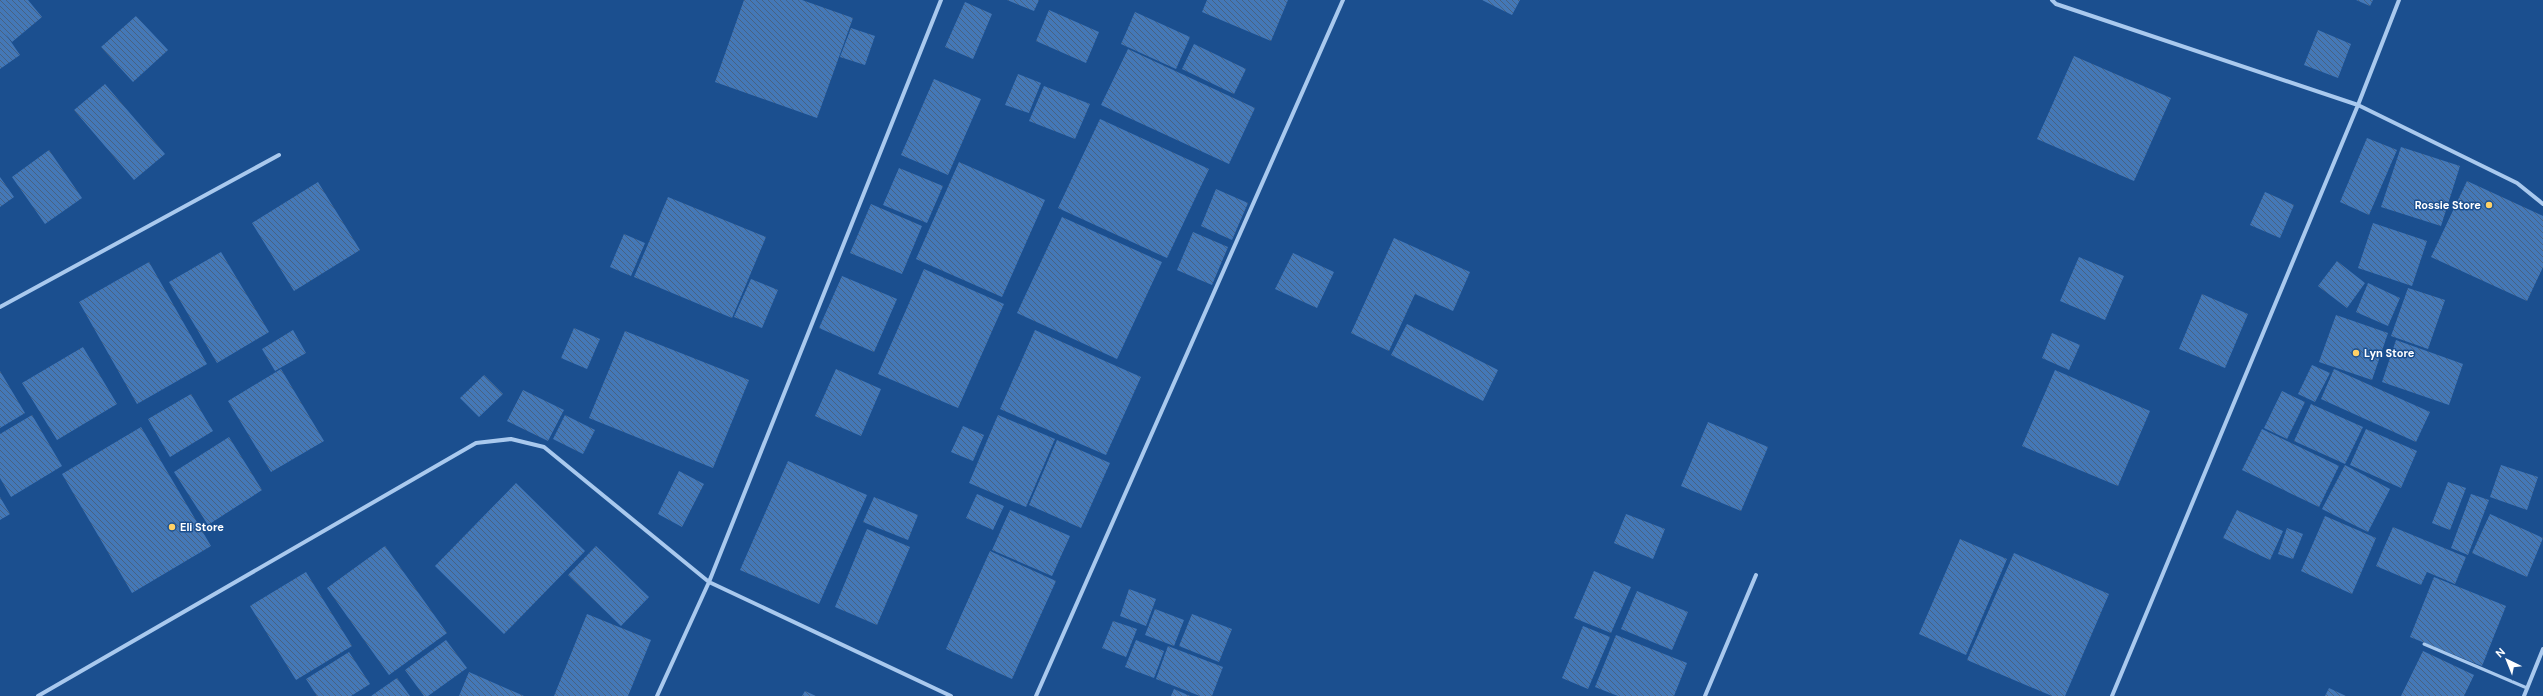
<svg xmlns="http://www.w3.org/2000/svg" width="2543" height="696" viewBox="0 0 2543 696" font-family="'DM Sans',sans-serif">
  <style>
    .building { fill: url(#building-back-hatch) }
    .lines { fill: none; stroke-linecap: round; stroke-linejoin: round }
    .service { stroke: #a9c9ee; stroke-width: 3 }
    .minor { stroke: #a9c9ee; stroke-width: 4 }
    .poi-dot { fill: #ffd166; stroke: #1b4f8f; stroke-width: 1.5 }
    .labels { text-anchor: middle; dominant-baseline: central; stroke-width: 3; stroke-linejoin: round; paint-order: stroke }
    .poi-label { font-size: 11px; font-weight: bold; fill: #fff; stroke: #1b4f8f; text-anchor: start }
  </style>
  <defs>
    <pattern id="building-back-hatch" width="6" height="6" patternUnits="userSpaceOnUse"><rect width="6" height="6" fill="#4478b7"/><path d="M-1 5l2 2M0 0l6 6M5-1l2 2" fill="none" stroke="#486282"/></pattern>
  </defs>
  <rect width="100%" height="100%" fill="#1b4f8f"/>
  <path class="building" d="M0 0H28L42 17 12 42 5 33 20 55 0 69Z
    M744 0H802L853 18 817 118 715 82Z
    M1007 0H1039L1034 11Z
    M1207 0H1288L1271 41 1202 12Z
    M1482 0H1520L1512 15Z
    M2356 0H2373L2370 6Z
    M965 2 992 14 973 59 945 47Z
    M1049 10 1099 32 1086 63 1036 41Z
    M1135 12 1190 37 1176 69 1121 44Z
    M136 16 168 50 133 82 101 47Z
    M851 28 875 36 865 65 840 57Z
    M2318 30 2351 44 2338 78 2304 65Z
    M1194 44 1246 69 1234 94 1182 69Z
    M1128 49 1255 108 1229 164 1101 105Z
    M2074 56 2171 98 2134 181 2037 139Z
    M1018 74 1041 83 1029 113 1005 105Z
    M934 79 981 99 948 175 901 155Z
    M105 84 165 154 134 180 74 110Z
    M1044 86 1090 104 1075 139 1029 121Z
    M1100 119 1209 169 1167 258 1058 208Z
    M2367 138 2397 150 2369 215 2340 202Z
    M2401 147 2460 166 2441 226 2381 207Z
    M49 150 82 198 45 224 12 177Z
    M959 162 1045 200 1002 297 916 259Z
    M899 168 943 186 927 223 883 205Z
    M0 177 14 197 0 207Z
    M2467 181 2543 216V267L2527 301 2431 257Z
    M318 182 360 250 294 291 252 223Z
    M1216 189 1248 203 1232 240 1201 226Z
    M2265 192 2294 205 2280 238 2250 225Z
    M668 197 766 237 732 318 634 277Z
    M871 204 922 226 902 274 850 253Z
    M1062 217 1162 262 1117 359 1017 313Z
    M2373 223 2427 241 2412 286 2358 268Z
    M1193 232 1228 247 1212 285 1177 270Z
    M624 234 645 243 631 276 610 267Z
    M1394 238 1470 272 1453 311 1415 294 1389 351 1351 333Z
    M221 252 269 332 217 363 169 282Z
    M1293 253 1334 272 1317 308 1275 289Z
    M2079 257 2124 276 2105 320 2060 301Z
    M2337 261 2365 283 2347 308 2318 286Z
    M149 262 207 364 137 404 79 302Z
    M924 269 1004 304 958 408 878 374Z
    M842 276 897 299 874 352 819 328Z
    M751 279 778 290 762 328 734 317Z
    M2368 283 2400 298 2388 326 2356 312Z
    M2408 288 2445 300 2428 349 2391 336Z
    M2202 294 2248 314 2225 368 2179 349Z
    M2336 315 2388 333 2372 380 2319 362Z
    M1407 324 1498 370 1483 401 1391 355Z
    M574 328 600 339 587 369 561 358Z
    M293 330 306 353 275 371 262 349Z
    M1035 330 1141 377 1106 455 1000 409Z
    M625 331 749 380 713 468 589 418Z
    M2052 333 2080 345 2069 370 2042 358Z
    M2396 340 2463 364 2449 405 2382 382Z
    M83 347 117 404 57 440 22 383Z
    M2312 365 2330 373 2315 402 2298 394Z
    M281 369 324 441 271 472 228 401Z
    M836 369 881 389 861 436 815 416Z
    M2334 369 2430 412 2416 442 2321 399Z
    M2055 370 2150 411 2118 486 2022 446Z
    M0 371 25 413 0 428Z
    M484 375 503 394 479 417 460 398Z
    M523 390 564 410 548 441 507 421Z
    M2282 391 2305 402 2287 439 2264 428Z
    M191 394 213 431 170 457 148 419Z
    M2311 404 2363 427 2345 464 2294 441Z
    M32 415 62 466 11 497 0 478V434Z
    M565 415 595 430 583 454 553 439Z
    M998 415 1055 439 1026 507 969 483Z
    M1708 422 1768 447 1741 511 1681 486Z
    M963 426 984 435 973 461 951 452Z
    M141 427 211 546 132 593 62 474Z
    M2262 429 2339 466 2319 507 2242 470Z
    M2366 429 2417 451 2401 488 2350 465Z
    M229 437 262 490 208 525 174 472Z
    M1057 440 1110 463 1081 528 1029 505Z
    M788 461 867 495 819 604 740 570Z
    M2345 465 2390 489 2368 532 2322 509Z
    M2501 465 2538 477 2527 510 2490 497Z
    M679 471 704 484 682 527 658 514Z
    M2448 482 2466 488 2450 530 2432 523Z
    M516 483 585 551 504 634 435 566Z
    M977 494 1004 506 993 530 966 518Z
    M2471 494 2489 500 2468 555 2451 548Z
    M0 497 10 514 0 520Z
    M874 497 918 515 908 540 863 522Z
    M1010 510 1070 536 1052 576 992 550Z
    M2237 510 2283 531 2270 560 2223 538Z
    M1626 514 1665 529 1653 559 1614 543Z
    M2490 514 2543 538 2527 577 2472 553Z
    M2325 516 2376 538 2352 594 2301 571Z
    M2393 527 2466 557 2455 584 2427 572 2421 585 2376 566Z
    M2287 528 2303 534 2293 559 2278 554Z
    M867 529 910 547 877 625 835 607Z
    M1960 539 2007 559 1966 655 1919 634Z
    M385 546 447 633 389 675 327 588Z
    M596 546 649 597 621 626 568 575Z
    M990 551 1056 581 1012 679 946 649Z
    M2014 553 2109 594 2065 696H2052L1967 660Z
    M1594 571 1631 587 1611 633 1574 618Z
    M306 572 352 646 296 680 250 606Z
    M2434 577 2506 606 2482 666 2410 637Z
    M1129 589 1156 599 1146 626 1120 616Z
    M1637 591 1688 612 1672 650 1621 629Z
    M1155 609 1184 620 1174 646 1145 635Z
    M587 614 651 640 628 696H554Z
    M1192 614 1232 629 1219 662 1179 646Z
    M1113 621 1137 629 1126 657 1102 648Z
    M1583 626 1610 637 1588 689 1562 678Z
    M1616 635 1687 663 1674 696H1618L1595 687Z
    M446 640 467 668 428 696H424L405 670Z
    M1136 640 1164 651 1154 678 1125 667Z
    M1168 646 1223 667 1212 696H1200L1156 679Z
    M2423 651 2474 675 2464 696H2401Z
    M349 652 370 684 351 696H317L306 679Z
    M469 672 524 696H459Z
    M397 678 410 696H371Z
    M2329 688 2346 696H2325Z
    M1174 689 1190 696H1171Z
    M805 691 816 696H802Z"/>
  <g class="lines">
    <path class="service" d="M2424 644 2527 688"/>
    <path class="minor" d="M2052 0 2056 4 2358 105 2112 696
      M2399 0 2358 105 2517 183 2543 204
      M0 307 279 155
      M38 696 476 443 511 439 544 447 709 582 951 696
      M657 696 709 582 941 0
      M1036 696 1343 0
      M1705 696 1756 575
      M2524 696 2543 649"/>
  </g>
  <g class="poi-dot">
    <circle cx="2489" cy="205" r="4"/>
    <circle cx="2356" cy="353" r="4"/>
    <circle cx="172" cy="527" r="4"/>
  </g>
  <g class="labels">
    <g class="poi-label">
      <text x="2481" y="205" text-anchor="end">Rossie Store</text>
      <text x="2364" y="353">Lyn Store</text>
      <text x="180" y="527">Eli Store</text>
    </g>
  </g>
  <g transform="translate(2507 660) rotate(317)" stroke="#1b4f8f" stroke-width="3" paint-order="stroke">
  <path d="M0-3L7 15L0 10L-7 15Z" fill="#ffffff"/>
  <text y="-6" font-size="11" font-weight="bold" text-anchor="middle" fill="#ffffff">N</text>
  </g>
</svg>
